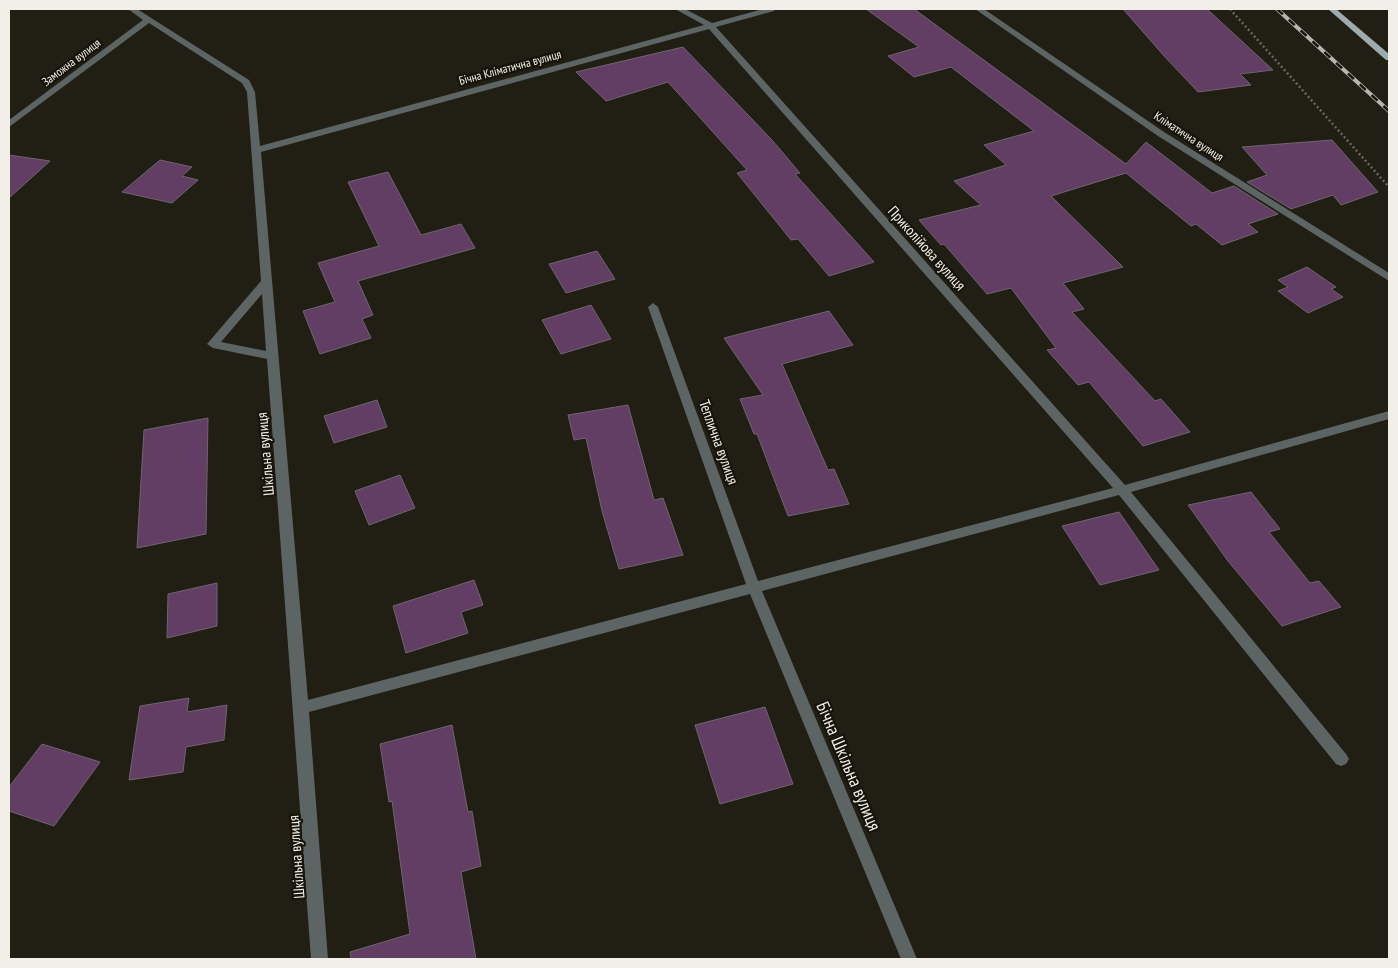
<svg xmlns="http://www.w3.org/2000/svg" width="1398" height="968" viewBox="0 0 1398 968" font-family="'PT Sans Narrow',sans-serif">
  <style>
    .building { fill: #623d64; stroke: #6f656f }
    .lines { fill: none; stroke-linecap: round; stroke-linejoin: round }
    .path { stroke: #69675e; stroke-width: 2.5; stroke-dasharray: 2 2.5; stroke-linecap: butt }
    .minor { fill: #5d6464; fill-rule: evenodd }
    .major { fill: #9dabac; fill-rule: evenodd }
    .rail-casing { stroke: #b6b4ac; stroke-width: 4 }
    .rail { stroke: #17150b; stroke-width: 2.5; stroke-dasharray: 8; stroke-linecap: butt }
    .labels { text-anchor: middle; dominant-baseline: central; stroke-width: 4.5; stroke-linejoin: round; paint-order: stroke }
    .far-street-label { font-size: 12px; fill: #f1efe8; stroke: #17150b }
    .street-label { font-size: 15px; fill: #f1efe8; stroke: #17150b }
    .near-street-label { font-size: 18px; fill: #f1efe8; stroke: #17150b }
  </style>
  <rect width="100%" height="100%" fill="#211e14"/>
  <path class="building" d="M866 9H914L1126 164 1146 142 1212 193 1234 186 1278 214 1248 224 1258 232 1222 245 1196 224 1191 226 1126 173 1051 196 1123 267 1063 283 1084 309 1072 312 1155 401 1161 399 1190 432 1143 446 1089 382 1078 385 1047 350 1056 348 1011 288 987 294 944 244 941 245 919 220 981 205 954 181 1006 165 984 145 1034 131 951 67 914 77 888 56 919 47Z
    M1123 9H1207L1273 70 1240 74 1251 85 1198 92 1165 57Z
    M683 47 772 140 800 173 795 174 874 262 829 276 798 239 791 240 737 173 747 170 668 82 606 101 576 72Z
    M1332 140 1378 192 1341 205 1333 195 1291 209 1247 182 1267 175 1242 147Z
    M9 155 50 161 9 198Z
    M160 160 192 167 182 176 198 180 172 203 122 192Z
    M388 172 421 235 461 224 475 248 358 281 373 315 362 319 371 338 320 354 303 311 335 302 318 263 379 246 348 182Z
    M597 251 615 279 566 293 549 264Z
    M1307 267 1336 287 1331 289 1343 297 1308 313 1278 291 1288 287 1278 280Z
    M591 305 611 339 561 354 542 320Z
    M829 311 853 345 782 364 828 470 834 469 849 504 788 516 757 434H754L740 399 763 395 724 338Z
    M377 400 387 427 334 443 324 416Z
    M628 405 654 500 663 498 683 555 619 569 602 511 586 438 574 440 568 415Z
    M208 418 206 534 137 548 144 430Z
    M400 475 415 508 369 525 355 491Z
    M1251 492 1280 529 1269 532 1310 583 1319 581 1341 607 1282 626 1228 561 1188 505Z
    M1119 512 1159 570 1100 585 1062 526Z
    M474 580 483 605 461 612 468 633 406 653 393 606Z
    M217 583V626L167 638 168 594Z
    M189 698 187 712 227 705 224 740 186 747 183 772 129 780 140 706Z
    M765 707 793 784 720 804 695 725Z
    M452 725 468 812 472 811 481 866 461 872 476 959H351L350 952 410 934 392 801 389 802 380 744Z
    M42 744 100 762 54 826 9 811V787Z"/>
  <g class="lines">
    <path class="path" d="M1230 9 1389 187"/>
    <path class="minor" d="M128 9H137L249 80 255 92 260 146 704 25 675 9H685L712 23 763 9H775L774 11 716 27 1125 485 1389 411V419L1131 492 1346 754 1349 759 1346 764 1341 766 1336 764 1119 495 762 591 917 959H901L750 594 309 712 328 959H311L267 359 213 348 207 344 261 281 247 92 242 83 149 23 9 127V120L143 20ZM709 29 1113 488 758 581 658 307 653 303 648 307 746 584 308 700 261 152ZM262 294 266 351 221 342Z
      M975 9H984L1164 132 1389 273V281L1158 136Z"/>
    <path class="major" d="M1328 9H1336L1389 54V60H1386Z"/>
    <defs>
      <path id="rail" d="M1277 9 1389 111"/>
    </defs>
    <use href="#rail" class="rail-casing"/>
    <use href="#rail" class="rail"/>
  </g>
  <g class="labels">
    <g class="far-street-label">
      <text transform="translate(71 62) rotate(-37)">Заможна вулиця</text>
      <text transform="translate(510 67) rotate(-15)">Бічна Кліматична вулиця</text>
      <text transform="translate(1189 136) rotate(33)">Кліматична вулиця</text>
    </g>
    <g class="street-label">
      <text transform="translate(927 248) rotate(48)">Приколійова вулиця</text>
      <text transform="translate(719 442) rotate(70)">Теплична вулиця</text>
      <text transform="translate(265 454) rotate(-95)">Шкільна вулиця</text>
      <text transform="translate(296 857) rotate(-94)">Шкільна вулиця</text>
    </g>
    <g class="near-street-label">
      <text transform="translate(849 766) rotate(67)">Бічна Шкільна вулиця</text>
    </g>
  </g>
  <rect width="1398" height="968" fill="none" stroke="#f1efe8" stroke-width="20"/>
</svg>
